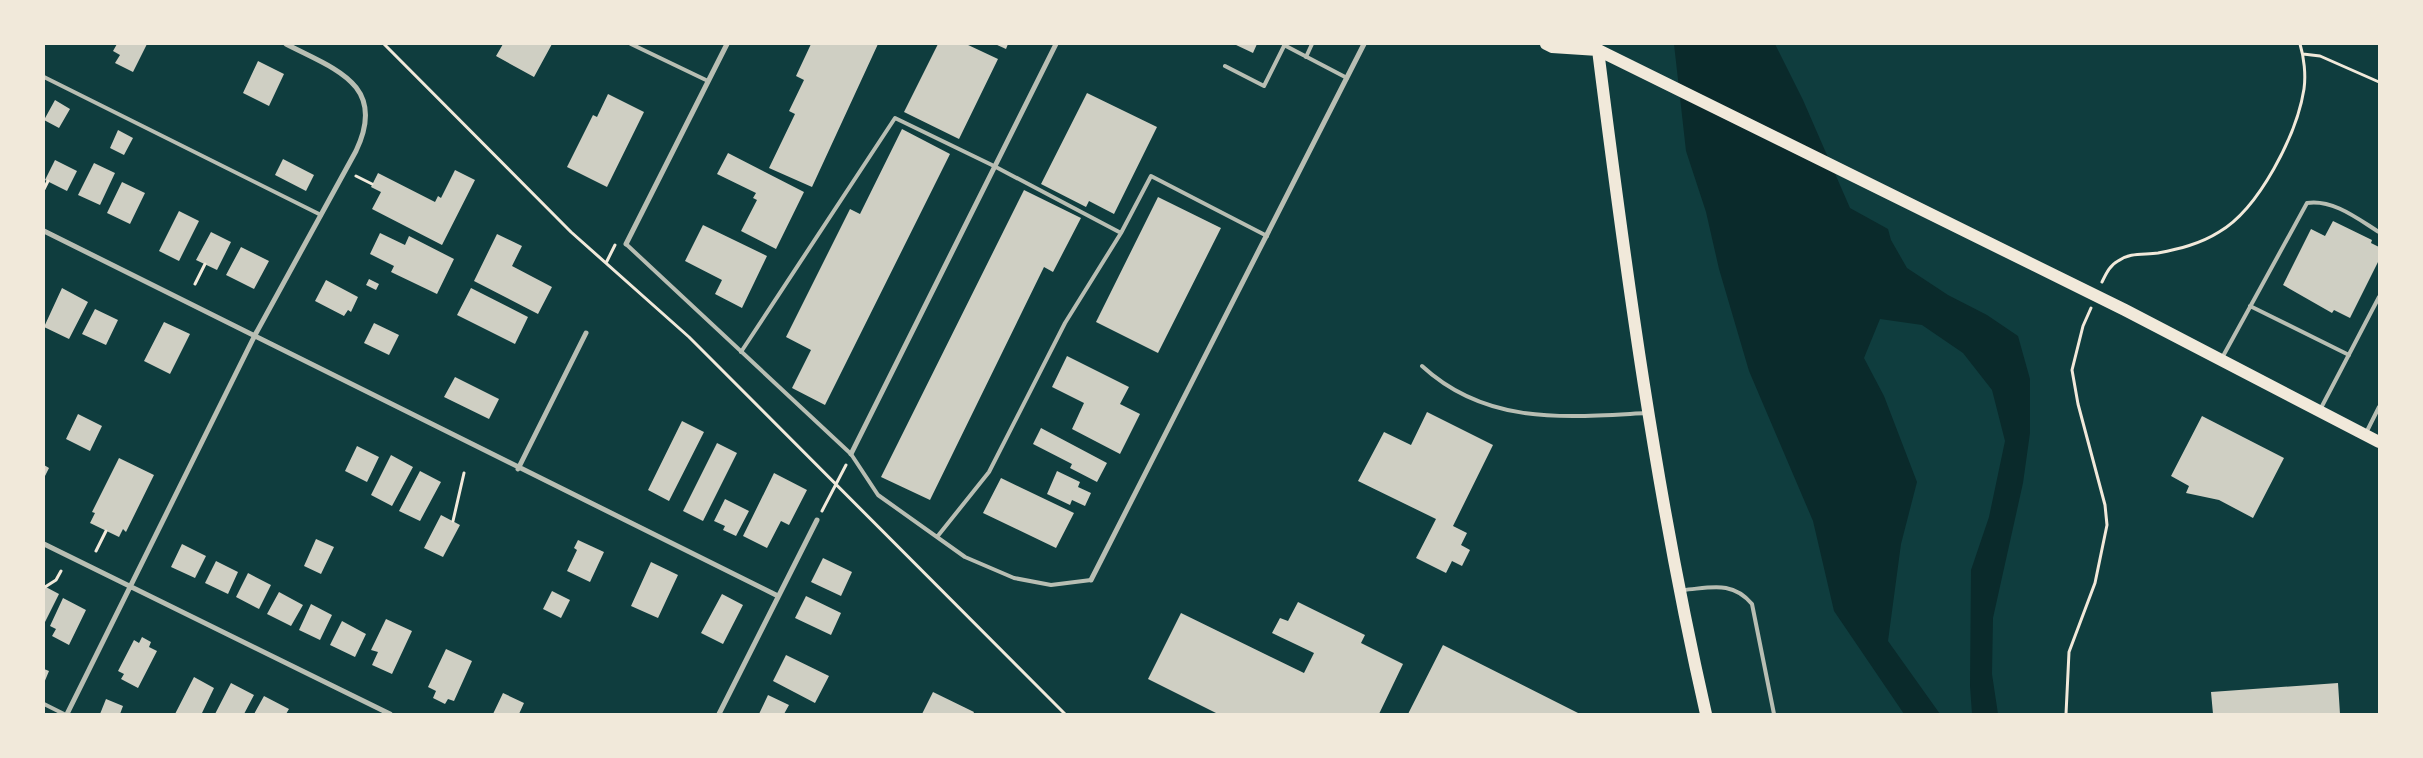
<svg xmlns="http://www.w3.org/2000/svg" width="2423" height="758" viewBox="0 0 2423 758" font-family="'PT Sans Narrow',sans-serif">
  <style>
    .water { fill: #0a2a2b }
    .building { fill: #cfcfc3 }
    .lines { fill: none; stroke-linecap: round; stroke-linejoin: round }
    .path { stroke: #f1e9da; stroke-width: 3 }
    .service { stroke: #b8beb3; stroke-width: 4 }
    .minor { stroke: #b8beb3; stroke-width: 5 }
    .primary { stroke: #f1e9da; stroke-width: 12 }
  </style>
  <rect width="100%" height="100%" fill="#0f3d3e"/>
  <path class="water" d="M1674 44H1775L1803 100 1850 208 1888 229 1891 240 1907 268 1948 295 1987 315 2018 336 2030 379V433L2023 483 1993 618 1992 674 1998 714H1972L1970 686 1971 570 1989 517 2005 441 1992 390 1963 353 1922 325 1880 319 1864 358 1884 396 1917 482 1901 544 1888 641 1940 714H1904L1834 611 1813 521 1749 371 1719 269 1706 212 1686 151Z"/>
  <path class="building" d="M117 44H147L133 72 115 63 120 55 113 51Z
    M503 44H552L534 77 496 56Z
    M811 44H878L812 187 769 168 795 114 789 111 804 80 796 76Z
    M938 44H966L998 59 959 139 904 112Z
    M995 44H1008L1006 49Z
    M1234 44H1257L1253 53Z
    M258 61 284 74 269 106 243 93Z
    M1087 93 1157 127 1114 214 1089 201 1086 207 1041 184Z
    M608 94 644 112 607 187 567 167 593 115 597 117Z
    M55 100 70 109 59 128 44 120Z
    M902 129 950 154 825 405 792 388 811 350 786 337 850 209 860 214Z
    M118 130 133 138 124 155 110 148Z
    M728 153 804 192 776 249 741 231 757 200 753 198 756 193 717 174Z
    M283 159 314 175 306 191 275 175Z
    M55 160 77 171 67 191 45 180Z
    M94 163 115 173 100 205 78 195Z
    M455 170 475 180 442 245 372 209 381 192 371 187 378 173 435 202 438 196 441 198Z
    M122 182 145 193 130 224 107 213Z
    M1024 190 1081 218 1053 272 1044 267 930 500 881 477Z
    M1158 197 1221 228 1158 353 1096 322Z
    M179 211 199 221 179 261 159 251Z
    M2333 221 2372 240 2371 243 2379 247V260L2350 318 2334 310 2332 313 2283 285 2311 229 2325 236Z
    M703 225 767 256 742 308 715 294 722 280 685 261Z
    M211 232 231 242 217 270 196 260Z
    M380 233 405 245 409 236 454 259 437 294 391 272 394 266 370 254Z
    M497 234 522 246 512 266 552 287 538 314 474 281Z
    M241 247 269 261 254 289 226 275Z
    M369 279 379 284 376 290 366 285Z
    M326 280 358 297 351 312 348 310 344 316 315 301Z
    M62 288 88 302 69 339 44 327Z
    M471 288 528 317 515 344 457 315Z
    M95 309 118 320 106 345 82 334Z
    M164 322 190 334 170 374 144 361Z
    M374 323 399 335 389 355 364 343Z
    M1067 356 1129 387 1120 404 1140 414 1120 454 1072 429 1084 403 1052 387Z
    M455 377 499 399 489 419 444 397Z
    M1427 412 1493 445 1453 526 1467 533 1461 545 1470 550 1462 566 1452 561 1446 573 1416 558 1436 519 1358 481 1384 432 1411 445Z
    M78 414 102 426 90 451 66 439Z
    M2202 416 2284 458 2253 518 2219 500 2186 493 2189 486 2171 476Z
    M682 421 704 432 669 501 648 490Z
    M1041 428 1107 463 1097 482 1070 468 1072 464 1033 444Z
    M717 443 737 453 703 521 683 511Z
    M357 446 379 457 367 482 345 471Z
    M391 455 413 467 392 506 371 495Z
    M119 458 154 475 126 532 123 529 119 537 90 523 95 513 92 512Z
    M44 465 49 468 44 478Z
    M420 471 441 482 420 521 399 511Z
    M1057 471 1080 482 1078 487 1091 493 1085 506 1072 500 1070 505 1047 494Z
    M774 473 807 490 789 525 781 521 767 548 743 536Z
    M1001 478 1074 513 1056 548 983 513Z
    M725 499 749 511 736 536 723 530 725 526 714 521Z
    M441 515 460 525 443 557 424 548Z
    M316 539 334 547 321 574 304 566Z
    M578 540 604 552 590 582 567 571 577 550 574 548Z
    M182 544 206 556 195 578 171 567Z
    M823 558 852 572 841 596 811 582Z
    M216 561 238 572 228 594 205 583Z
    M651 562 678 575 658 618 631 606Z
    M248 573 271 585 259 609 236 597Z
    M44 586 59 594 44 624Z
    M552 591 570 600 561 618 543 609Z
    M279 592 303 605 291 626 267 614Z
    M722 594 743 605 723 644 701 633Z
    M806 596 841 613 831 635 795 618Z
    M63 598 86 610 69 645 52 636 56 629 50 626Z
    M1298 602 1365 635 1361 643 1403 664 1379 714H1218L1148 679 1181 613 1304 673 1314 653 1272 633 1280 618 1288 621Z
    M311 604 332 615 320 640 299 630Z
    M386 619 412 631 392 674 372 665 378 652 371 650Z
    M342 621 366 634 355 657 330 645Z
    M142 637 151 642 149 647 157 651 138 688 121 679 124 674 118 671 134 640 139 643Z
    M1443 645 1580 714H1408Z
    M446 649 472 661 454 701 448 699 445 704 433 698 436 691 428 687Z
    M786 655 829 676 815 703 773 681Z
    M44 669 49 671 44 683Z
    M194 677 214 688 202 713 175 714Z
    M231 683 254 695 244 714H215Z
    M2338 683 2340 714H2213L2211 692Z
    M933 692 974 712 973 714H922Z
    M503 693 524 703 519 714H493Z
    M768 695 789 705 784 714H759Z
    M264 696 289 709 286 714H254Z
    M106 699 123 706 120 714H100Z"/>
  <g class="lines">
    <path class="path" d="M384 44 571 232 689 337 1065 714
      M2303 54 2320 56 2379 82
      M356 176 372 184
      M44 189 48 181
      M606 263 615 245
      M2102 282C2106 274 2110 265 2118 261 2130 252 2144 255 2158 253 2179 249 2200 244 2219 232 2259 209 2297 134 2304 89 2306 75 2304 57 2300 44
      M195 284 205 264
      M822 511 846 465
      M453 521 464 473
      M96 551 106 531
      M45 587 56 580 61 571
      M2066 714 2069 652 2095 583 2107 525 2105 505 2078 404 2072 370 2083 326 2091 308"/>
    <path class="service" d="M631 44 708 81
      M1284 45 1347 78
      M1306 57 1312 44
      M1225 66 1264 86 1285 44
      M44 77 321 215
      M626 244 851 454 878 495 965 557 1014 578 1051 585 1091 580
      M2250 306 2349 355
      M741 352 895 118 994 166 1121 233 1151 176 1267 236
      M2222 358 2307 203C2333 199 2358 219 2379 232
      M1422 366C1487 426 1566 417 1647 413
      M2321 408 2379 297
      M2366 433 2379 407
      M937 537 989 472 1065 323 1121 233
      M1683 590C1710 588 1732 580 1752 604L1774 714
      M44 704 64 714"/>
    <path class="minor" d="M44 231 778 596
      M626 244 727 44
      M851 454 1056 44
      M518 469 586 333
      M44 544 390 714
      M1091 580 1364 44
      M67 714 255 335 356 151C388 84 334 69 286 44
      M719 714 817 520"/>
    <path class="primary" d="M1546 44 1552 47 1598 50
      M1592 44 1598 50 2125 310 2379 442
      M1595 44 1598 50C1626 273 1656 495 1706 714"/>
  </g>
  <rect width="2423" height="758" fill="none" stroke="#f1e9da" stroke-width="90"/>
</svg>
